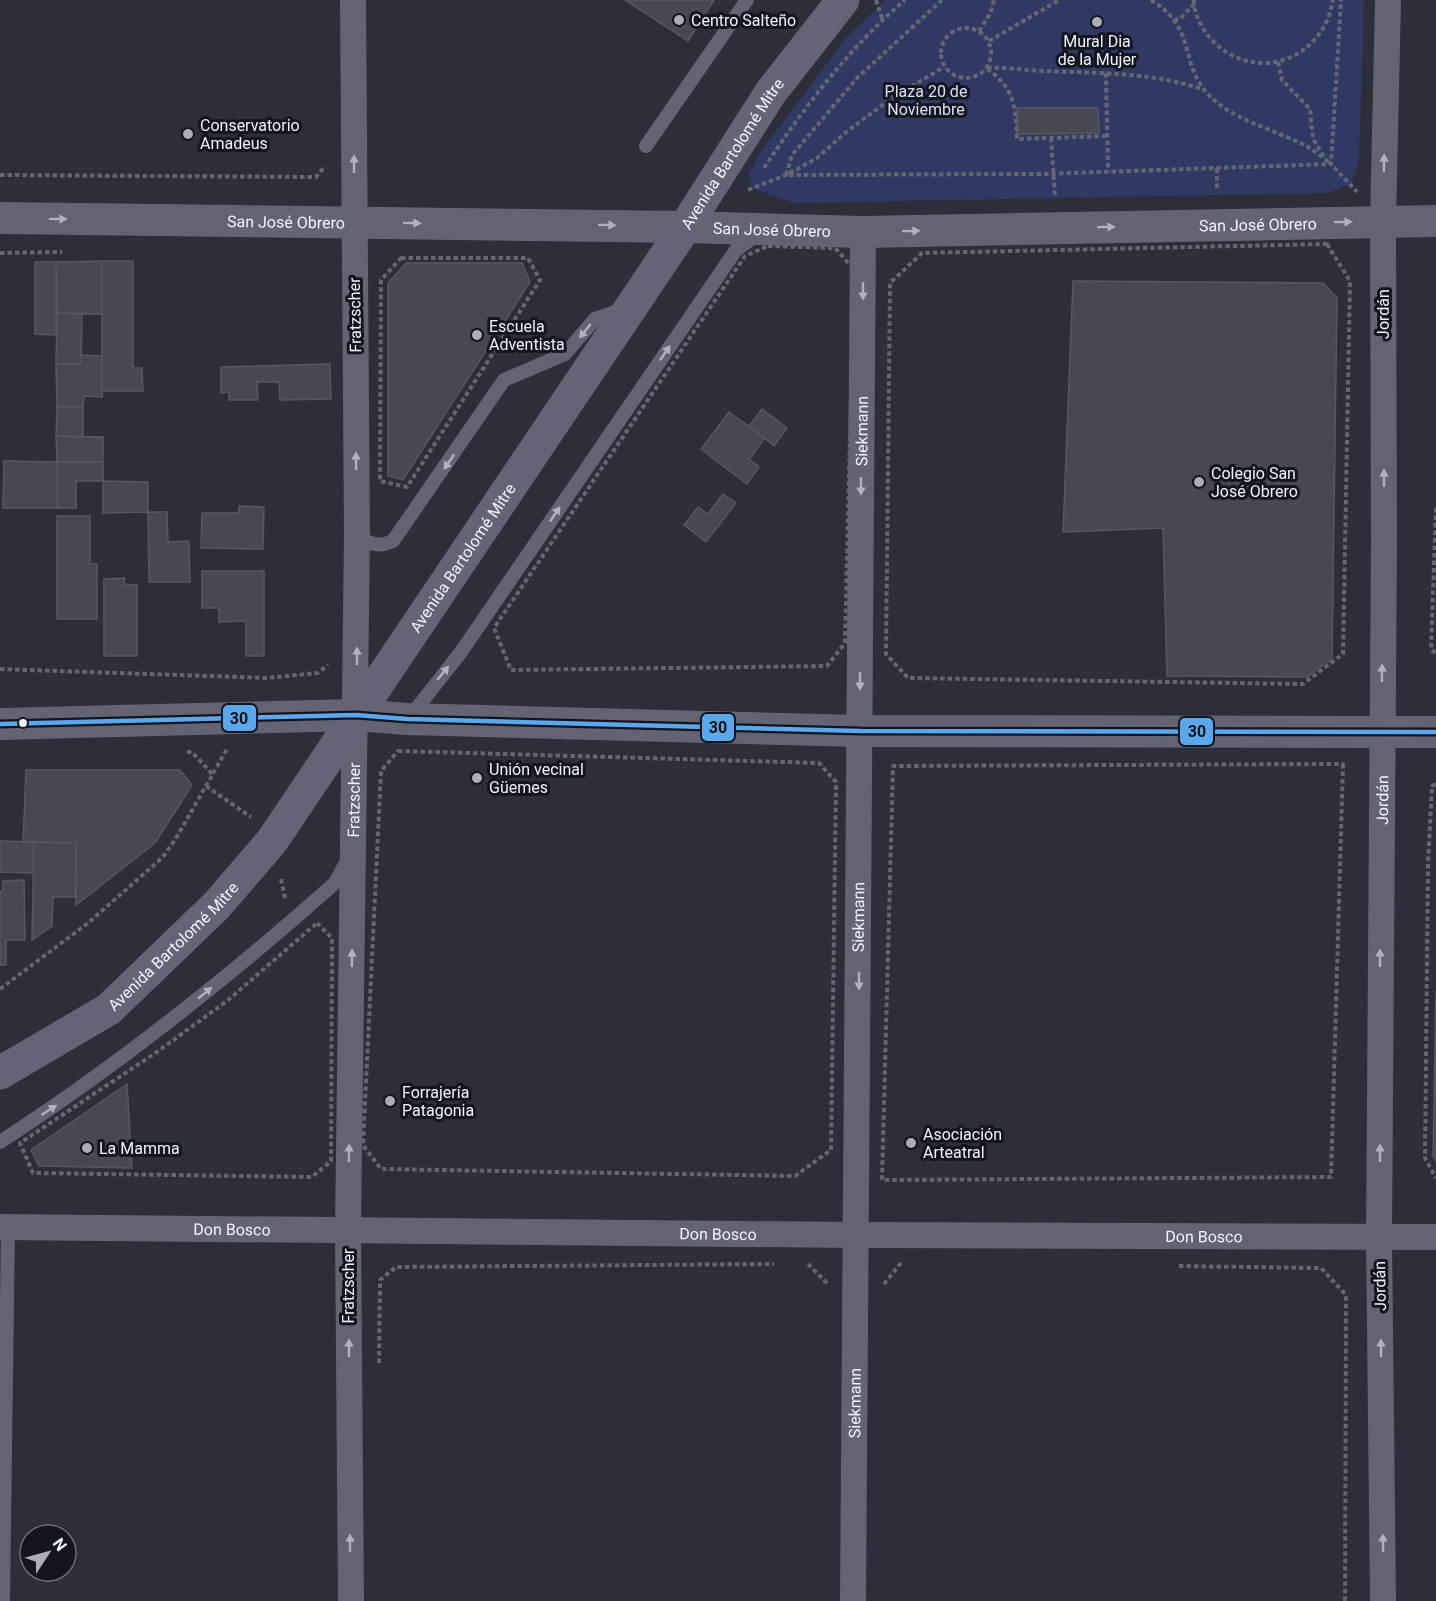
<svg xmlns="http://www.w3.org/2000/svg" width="1436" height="1601" viewBox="0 0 1436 1601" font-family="Roboto,sans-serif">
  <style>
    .green { fill: #303964 }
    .building { fill: #464952; stroke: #565861; stroke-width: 1.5 }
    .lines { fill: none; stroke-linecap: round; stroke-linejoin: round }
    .path { stroke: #646771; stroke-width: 4; stroke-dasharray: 4.5 3; stroke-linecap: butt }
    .service { stroke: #626571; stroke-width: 14 }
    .minor { stroke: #626571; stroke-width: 26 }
    .tertiary { stroke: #626571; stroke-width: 32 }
    .primary { stroke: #636576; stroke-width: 33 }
    .bus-1-casing { stroke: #12141e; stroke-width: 9 }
    .bus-1 { stroke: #5aa8eb; stroke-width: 4.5 }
    .oneway { fill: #b0b3bf }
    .poi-dot { fill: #abaeb9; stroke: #12141e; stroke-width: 2 }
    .bus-dot { fill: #eff3fe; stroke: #12141e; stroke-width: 2 }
    .labels { text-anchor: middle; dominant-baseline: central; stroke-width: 6; stroke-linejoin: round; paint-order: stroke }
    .poi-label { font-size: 16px; fill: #eff3fe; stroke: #12141e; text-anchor: start }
    .park-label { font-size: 16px; fill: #dae1f7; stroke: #12141e }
    .street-label { font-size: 16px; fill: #eff3fe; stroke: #12141e }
    .line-badge { stroke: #12141e; stroke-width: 2 }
    .pale-badge-label { font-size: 16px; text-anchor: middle; font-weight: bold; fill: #111 }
  </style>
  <rect width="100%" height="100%" fill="#2c2e3a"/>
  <path class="green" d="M885 0H1364L1359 160 1352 184 1327 193 794 203 751 188 750 173 761 151 845 39Z"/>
  <path class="building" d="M625 0H714L688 41Z
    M1017 108H1098L1099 133 1017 134Z
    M102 261V314L57 313 56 262Z
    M102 261H133V368H142L143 391H102Z
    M35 262H56V335L35 334Z
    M406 263H522L530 282 403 480 388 476V283Z
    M1073 281 1323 283 1337 298 1332 658 1307 677 1167 676 1163 528 1063 532Z
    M57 313 82 314 81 364H56Z
    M81 355 102 356V397L84 396 83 407H57L56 364H81Z
    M330 364 331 399 280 400 279 382H257L258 400H229V392L221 393V367Z
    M57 407H83V437L56 436Z
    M762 409 787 428 774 446 749 426Z
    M729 412 765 438 749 459 759 467 747 484 701 449Z
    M56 436 103 437V462H57Z
    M4 461 57 462V508H3Z
    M57 462H103V481H76V508H57Z
    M103 481 148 482V512L103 513Z
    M723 494 736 503 706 542 684 525 698 507 708 514Z
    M239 506 264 507 263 549 201 548 202 513H239Z
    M148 512H167L168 542 189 541 190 582H149Z
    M57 516H90V564H97V619H57Z
    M202 571H264V656H246V621L219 622V608H202Z
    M125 578 124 584 137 585V656H104V579Z
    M26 770H180L192 785 155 843 76 905V843L23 842Z
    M0 841 34 842 33 873 0 872Z
    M34 842 76 843 75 897H53L52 926 32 940Z
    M24 880 25 940H6V965H0V891H3V881Z
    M1436 991V1161L1433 1156Z
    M127 1084 132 1168 39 1166 31 1150Z"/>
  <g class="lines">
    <path class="path" d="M876 0 883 21
      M942 0 857 78 792 155 786 175 1043 174 1331 164 1341 0
      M1151 0C1197 28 1179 62 1207 93 1232 121 1275 129 1308 147 1316 152 1324 158 1331 164
      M1194 0C1194 14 1201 27 1210 38 1252 85 1323 62 1333 0
      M1174 20 1180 19 1194 4
      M941 53a25 25 0 1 1 50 0a25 25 0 1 1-50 0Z
      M979 31 990 14 994 0
      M989 41 1059 0
      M1278 62 1282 80 1310 109 1313 139 1324 157
      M987 68C1006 67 1023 70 1042 71 1097 73 1153 72 1204 90
      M987 69C1014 87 1016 108 1017 139L1107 136
      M1106 73 1108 172
      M1051 138 1055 197
      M1329 162 1357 192
      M764 168C805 106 849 48 905 0
      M0 175 316 177 325 166
      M1217 188V168
      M748 190 786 175 817 158 845 133 889 100 944 67
      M1327 244 1350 281 1343 654 1303 684 908 678 886 654 890 283 922 253Z
      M768 246 835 248 854 269 845 643 827 666 511 670 494 628 745 256Z
      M0 253 62 252
      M401 258H528L540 280 407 487 380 481 381 280Z
      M1436 508 1431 649 1436 654
      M0 669 266 678 318 673 328 665
      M398 751 819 763 836 782 831 1150 795 1176 381 1169 363 1145 381 771Z
      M187 752H192L213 775
      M1343 764 1331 1177 882 1180 893 766Z
      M1436 784 1432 786 1428 863 1425 1158 1436 1178
      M206 786 251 817
      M281 879 285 898
      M317 923 332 938 331 1161 312 1177 33 1173 20 1143 154 1054 227 1001Z
      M0 989 88 923 162 858 175 840 227 749
      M808 1264 828 1284
      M1179 1266 1321 1268 1346 1295 1345 1601
      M884 1284 901 1263
      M379 1363 380 1280 396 1267 774 1264"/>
    <path class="service" d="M646 146 747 0
      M357 535C370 544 378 548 393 541L504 380 565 354 595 319 622 310
      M409 718 461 652 736 250 758 234
      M0 1142C119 1065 229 977 335 883L348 859
      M3 1601 8 1227"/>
    <g class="minor">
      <path id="s1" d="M0 1227 857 1235 1436 1237"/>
      <path id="s2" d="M351 1601 348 1229 357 535 353 0"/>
      <path id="s3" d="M853 1601 863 232"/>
      <path id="s4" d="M1383 1601 1379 1237 1384 542 1383 221 1388 0"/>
    </g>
    <g class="tertiary">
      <path id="s5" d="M0 218 685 227 863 232 1436 221"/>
      <path d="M0 724 356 715 407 719 860 731 1436 732"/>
    </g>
    <path class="primary" id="s6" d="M0 1073 109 1009 217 905 272 841 685 227 771 92 843 0"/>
    <defs>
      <path id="bus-1" d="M0 724 356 715 407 719 860 731 1436 732"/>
    </defs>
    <use href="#bus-1" class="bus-1-casing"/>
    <use href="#bus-1" class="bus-1"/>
  </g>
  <defs><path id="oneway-solid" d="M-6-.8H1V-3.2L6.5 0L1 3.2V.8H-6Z" transform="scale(1.5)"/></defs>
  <g class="oneway">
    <use href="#oneway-solid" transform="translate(1384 163) rotate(-89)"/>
    <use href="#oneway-solid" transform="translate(354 164) rotate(-90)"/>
    <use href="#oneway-solid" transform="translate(58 219) rotate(1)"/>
    <use href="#oneway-solid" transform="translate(1343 222) rotate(-1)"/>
    <use href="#oneway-solid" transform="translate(412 223) rotate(1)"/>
    <use href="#oneway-solid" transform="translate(607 225) rotate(1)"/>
    <use href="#oneway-solid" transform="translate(1106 227) rotate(-1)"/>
    <use href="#oneway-solid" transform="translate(911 231) rotate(-1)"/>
    <use href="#oneway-solid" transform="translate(863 291) rotate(90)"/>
    <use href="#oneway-solid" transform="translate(585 331) rotate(129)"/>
    <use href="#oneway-solid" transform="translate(665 353) rotate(-56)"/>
    <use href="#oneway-solid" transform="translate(356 461) rotate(-91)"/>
    <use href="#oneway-solid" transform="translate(449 462) rotate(124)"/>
    <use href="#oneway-solid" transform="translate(1384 478) rotate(-90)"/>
    <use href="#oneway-solid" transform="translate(861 486) rotate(90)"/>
    <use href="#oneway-solid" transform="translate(555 514) rotate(-56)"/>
    <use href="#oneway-solid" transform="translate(357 656) rotate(-90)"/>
    <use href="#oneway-solid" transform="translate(443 673) rotate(-50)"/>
    <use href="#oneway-solid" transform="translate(1382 673) rotate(-89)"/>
    <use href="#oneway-solid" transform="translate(860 681) rotate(90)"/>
    <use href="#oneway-solid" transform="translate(352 958) rotate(-89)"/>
    <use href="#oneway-solid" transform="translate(1380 958) rotate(-90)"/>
    <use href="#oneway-solid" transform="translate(859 981) rotate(90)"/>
    <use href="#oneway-solid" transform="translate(205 993) rotate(-39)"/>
    <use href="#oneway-solid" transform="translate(49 1110) rotate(-33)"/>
    <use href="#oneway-solid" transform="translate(349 1153) rotate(-89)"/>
    <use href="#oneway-solid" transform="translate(1380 1153) rotate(-90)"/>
    <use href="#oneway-solid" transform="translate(349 1348) rotate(-90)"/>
    <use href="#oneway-solid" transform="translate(1381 1348) rotate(-91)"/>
    <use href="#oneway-solid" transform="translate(350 1543) rotate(-90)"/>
    <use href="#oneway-solid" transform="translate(1383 1543) rotate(-91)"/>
  </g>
  <g class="poi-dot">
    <circle cx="679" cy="20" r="6"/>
    <circle cx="1097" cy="22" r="6"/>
    <circle cx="188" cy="134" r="6"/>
    <circle cx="477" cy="335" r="6"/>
    <circle cx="1199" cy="482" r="6"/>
    <circle cx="477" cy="778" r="6"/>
    <circle cx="390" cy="1101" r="6"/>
    <circle cx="911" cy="1143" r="6"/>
    <circle cx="87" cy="1148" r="6"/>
  </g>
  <circle class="bus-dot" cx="23" cy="723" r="5"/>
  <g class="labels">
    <g class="poi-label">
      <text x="691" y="20">Centro Salteño</text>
      <text x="1097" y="41" text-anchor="middle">Mural Dia<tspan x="1097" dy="18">de la Mujer</tspan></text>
      <text x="200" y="125">Conservatorio<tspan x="200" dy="18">Amadeus</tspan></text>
      <text x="489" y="326">Escuela<tspan x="489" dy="18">Adventista</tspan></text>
      <text x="1211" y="473">Colegio San<tspan x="1211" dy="18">José Obrero</tspan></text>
      <text x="489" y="769">Unión vecinal<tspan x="489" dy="18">Güemes</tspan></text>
      <text x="402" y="1092">Forrajería<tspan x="402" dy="18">Patagonia</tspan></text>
      <text x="923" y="1134">Asociación<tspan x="923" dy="18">Arteatral</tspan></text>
      <text x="99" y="1148">La Mamma</text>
    </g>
    <g class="park-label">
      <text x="926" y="91">Plaza 20 de<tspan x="926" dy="18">Noviembre</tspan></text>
    </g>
    <g class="street-label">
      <text stroke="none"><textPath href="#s6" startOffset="1188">Avenida Bartolomé Mitre</textPath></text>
      <text stroke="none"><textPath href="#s5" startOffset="286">San José Obrero</textPath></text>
      <text stroke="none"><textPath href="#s5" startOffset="1258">San José Obrero</textPath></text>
      <text stroke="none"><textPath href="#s5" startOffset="772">San José Obrero</textPath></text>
      <text transform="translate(1383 314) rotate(-90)">Jordán</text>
      <text transform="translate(355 315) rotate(-91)">Fratzscher</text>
      <text stroke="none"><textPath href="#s3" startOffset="1170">Siekmann</textPath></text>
      <text stroke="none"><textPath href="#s6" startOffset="702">Avenida Bartolomé Mitre</textPath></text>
      <text stroke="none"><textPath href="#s4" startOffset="801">Jordán</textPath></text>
      <text stroke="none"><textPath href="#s2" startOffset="801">Fratzscher</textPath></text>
      <text stroke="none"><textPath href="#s3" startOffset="684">Siekmann</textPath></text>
      <text stroke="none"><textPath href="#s6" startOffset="216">Avenida Bartolomé Mitre</textPath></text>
      <text stroke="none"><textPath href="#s1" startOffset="232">Don Bosco</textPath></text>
      <text stroke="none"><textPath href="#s1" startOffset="718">Don Bosco</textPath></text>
      <text stroke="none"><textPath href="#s1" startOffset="1204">Don Bosco</textPath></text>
      <text transform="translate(348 1286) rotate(-90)">Fratzscher</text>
      <text transform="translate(1380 1286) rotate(-91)">Jordán</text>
      <text stroke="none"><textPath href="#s3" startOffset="198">Siekmann</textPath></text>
    </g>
  </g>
  <g class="line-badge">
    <rect x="222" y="704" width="35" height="28" rx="6" fill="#5aa8eb"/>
    <rect x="701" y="713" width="34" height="29" rx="6" fill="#5aa8eb"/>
    <rect x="1179" y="717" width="35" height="29" rx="6" fill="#5aa8eb"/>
  </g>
  <g class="pale-badge-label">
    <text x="239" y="724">30</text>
    <text x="718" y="733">30</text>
    <text x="1197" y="737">30</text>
  </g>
  <g transform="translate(48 1553) rotate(54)"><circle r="28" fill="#12141e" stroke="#6a6d78" stroke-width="1.5"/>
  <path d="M0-4.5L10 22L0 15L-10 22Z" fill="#abaeb9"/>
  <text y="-9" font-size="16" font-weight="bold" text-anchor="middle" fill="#eff3fe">N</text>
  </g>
</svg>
